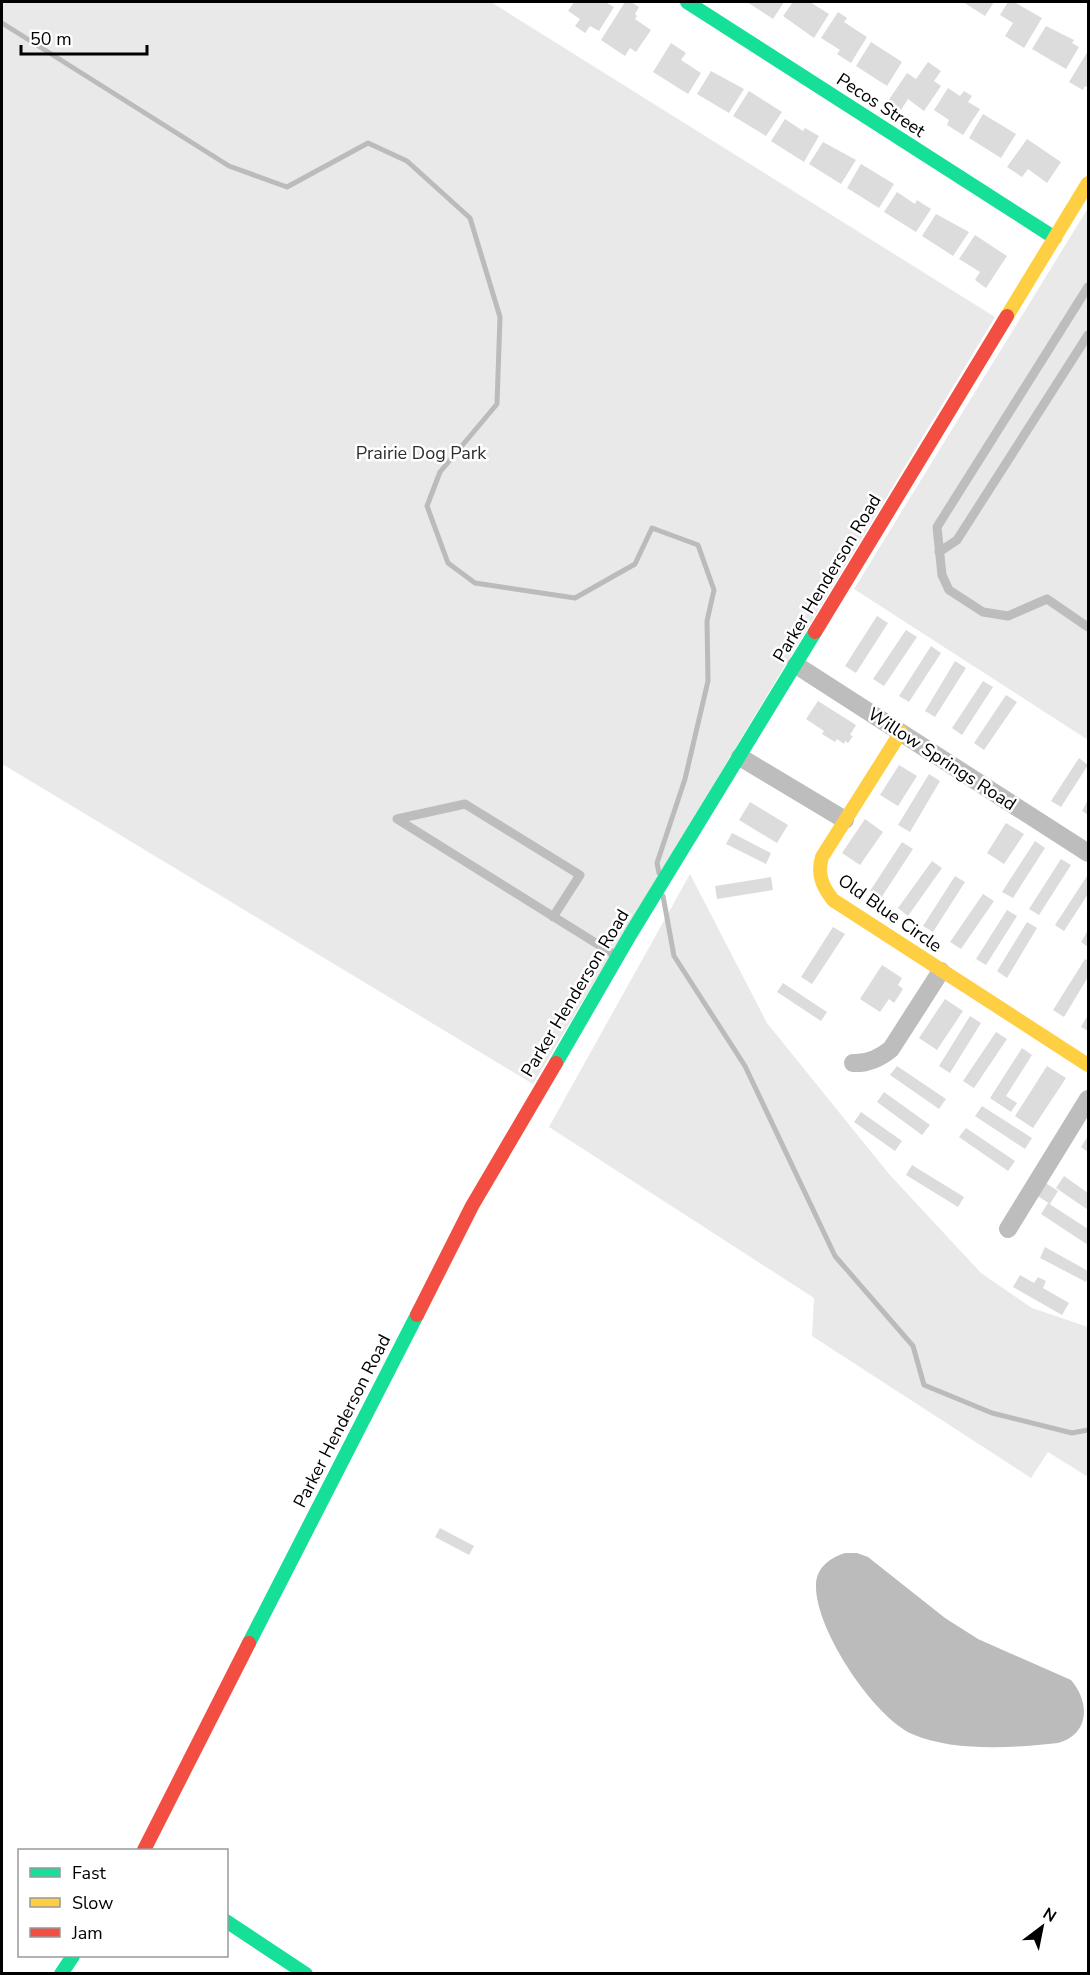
<svg xmlns="http://www.w3.org/2000/svg" width="1090" height="1975" viewBox="0 0 1090 1975" font-family="'Nunito Sans',sans-serif">
  <style>
    .green { fill: #e9e9e9 }
    .water { fill: #bbb }
    .lines { fill: none; stroke-linecap: round; stroke-linejoin: round }
    .stream { stroke: #bbb; stroke-width: 5 }
    .building { fill: #dcdcdc }
    .lane { stroke: #bdbdbd; stroke-width: 9 }
    .street { stroke: #bdbdbd; stroke-width: 18 }
    .fast { stroke: #16e098; stroke-width: 14 }
    .slow { stroke: #ffcf43; stroke-width: 14 }
    .jam { stroke: #f24e42; stroke-width: 14 }
    .labels { text-anchor: middle; dominant-baseline: central; stroke-width: 5; stroke-linejoin: round; paint-order: stroke }
    .street-label { font-size: 18px; fill: #000; stroke: #fff }
    .park-label { font-size: 18px; fill: #2e2e2e; stroke: #fff }
  </style>
  <rect width="100%" height="100%" fill="#fff"/>
  <path class="green" d="M2 2H491L995 317 533 1084 4 765 2 767Z
    M1088 208V740L854 589Z
    M690 874 767 1023 889 1174 981 1273 1032 1308 1088 1327V1477L1048 1452 1031 1478 812 1336 814 1298 549 1127Z"/>
  <path class="water" d="M845 1553H857L868 1557 945 1618 978 1639 1071 1680C1090 1702 1090 1734 1058 1743 1014 1748 953 1752 912 1734 873 1716 814 1628 816 1584 817 1567 830 1558 845 1553Z"/>
  <g class="lines">
    <path class="stream" d="M2 23 229 166 287 187 368 143 407 161 470 218 500 317 497 404 440 472 427 506 448 563 475 583 575 598 635 564 652 528 698 545 714 590 707 621 708 681 685 779 657 863 659 873
      M663 896 674 956 745 1066 835 1256 913 1346 924 1385 992 1413 1072 1433 1088 1430"/>
  </g>
  <path class="building" d="M574 2H605L614 7 599 31 590 26 585 33 575 26 580 19 568 11Z
    M625 2H631L639 7 635 14 637 16 635 19 651 30 636 52 630 48 625 56 601 40Z
    M747 2H784L773 19Z
    M793 2H810L829 14 814 38 783 16Z
    M963 2H994L985 16Z
    M1008 2H1014L1042 18 1024 48 1005 36 1013 23 1000 15Z
    M838 12 847 18 844 22 867 37 851 63 837 54 840 50 821 38Z
    M1046 26 1074 40 1072 43 1079 47 1066 69 1032 49Z
    M871 42 902 62 887 86 856 66Z
    M671 43 686 53 681 60 701 73 688 94 653 72Z
    M1088 51V88L1085 86 1083 90 1069 82Z
    M928 62 941 71 934 81 941 86 924 111 908 99 901 110 888 101 907 73 916 79Z
    M711 71 744 89 729 113 697 94Z
    M948 88 960 96 964 91 972 96 968 102 980 109 963 135 947 125 949 120 934 110Z
    M749 91 782 112 766 136 733 116Z
    M983 114 1016 134 1001 158 969 138Z
    M785 119 803 131 805 128 819 136 804 162 771 141Z
    M1027 139 1061 162 1047 183 1028 169 1022 177 1007 167Z
    M823 142 856 160 841 184 809 164Z
    M861 164 894 184 879 208 847 188Z
    M897 192 915 204 917 200 931 209 916 232 884 212Z
    M936 214 969 232 953 256 922 236Z
    M975 235 1007 256 986 288 975 280 980 272 959 259Z
    M877 616 888 623 856 673 845 666Z
    M906 630 917 637 884 686 873 679Z
    M931 646 941 653 909 702 899 696Z
    M955 661 966 668 935 717 925 711Z
    M983 681 993 687 962 735 952 728Z
    M1006 695 1017 702 984 750 974 743Z
    M818 701 856 725 850 735 853 736 848 743 845 741 844 744 837 739 835 742 822 734 824 731 806 719Z
    M1079 758 1088 765 1061 807 1051 801Z
    M899 765 917 776 898 806 880 795Z
    M929 774 940 781 910 832 898 825Z
    M1088 800V815L1082 811Z
    M750 802 788 825 777 843 739 820Z
    M865 819 883 832 860 865 842 853Z
    M1006 823 1024 834 1004 864 987 853Z
    M732 833 771 853 766 864 726 844Z
    M1035 841 1045 848 1013 898 1002 892Z
    M902 842 913 849 881 898 870 891Z
    M1061 859 1071 865 1039 915 1029 909Z
    M932 861 942 868 908 916 898 908Z
    M955 876 965 882 933 932 923 926Z
    M1087 876 1088 878V894L1064 931 1055 925Z
    M771 877 773 890 717 899 715 886Z
    M983 894 994 901 961 949 950 942Z
    M1007 910 1017 916 986 965 976 959Z
    M1027 922 1037 928 1007 978 997 971Z
    M833 927 845 934 812 984 801 977Z
    M1088 930V947L1081 942Z
    M1085 959 1088 961V977L1064 1017 1053 1010Z
    M882 965 902 978 898 985 903 989 894 1003 889 999 880 1012 860 999Z
    M783 983 827 1012 821 1021 777 992Z
    M945 999 963 1011 937 1050 919 1038Z
    M1088 1015V1031L1081 1027Z
    M970 1016 981 1023 950 1073 939 1066Z
    M996 1032 1007 1039 974 1088 963 1081Z
    M1022 1048 1032 1055 1006 1096 1017 1103 1011 1112 990 1098Z
    M897 1066 946 1099 939 1109 890 1075Z
    M1047 1066 1066 1078 1033 1128 1015 1116Z
    M884 1092 930 1125 922 1135 877 1102Z
    M982 1106 1032 1138 1025 1149 975 1116Z
    M861 1112 902 1141 895 1151 854 1122Z
    M966 1128 1015 1161 1008 1171 959 1137Z
    M1088 1136V1152L1081 1147Z
    M912 1165 964 1197 958 1207 906 1175Z
    M1064 1176 1088 1193V1210L1056 1188Z
    M1044 1182 1058 1191 1050 1204 1036 1195Z
    M1048 1203 1088 1229V1245L1041 1214Z
    M1045 1247 1088 1271V1277L1086 1282 1040 1258Z
    M1020 1275 1034 1283 1038 1277 1046 1281 1043 1288 1069 1303 1062 1315 1013 1287Z
    M440 1528 474 1546 469 1555 435 1537Z"/>
  <g class="lines">
    <path class="lane" d="M1088 287 937 527 942 575 949 590 983 612 1008 616 1047 599 1088 627
      M939 552 957 540 1088 335
      M397 819 615 955
      M397 819 465 804 580 875 553 917"/>
    <path class="street" d="M796 665 1088 853
      M740 757 845 820
      M853 1063C868 1064 880 1058 891 1049L941 971
      M1008 1229 1088 1099"/>
    <path class="fast" d="M687 2 1055 238
      M556 1063 630 935 815 632
      M249 1643 417 1315
      M226 1921 306 1974
      M61 1974 73 1956"/>
    <path class="slow" d="M1007 316 1088 183
      M901 732 822 857C817 874 822 886 833 900L1088 1065"/>
    <path class="jam" d="M815 632 1007 316
      M417 1315 472 1206 556 1063
      M144 1850 249 1643"/>
  </g>
  <g class="labels">
    <g class="street-label">
      <text transform="translate(881 105) rotate(33)">Pecos Street</text>
      <text transform="translate(827 578) rotate(-59)">Parker Henderson Road</text>
      <text transform="translate(942 759) rotate(33)">Willow Springs Road</text>
      <text transform="translate(890 913) rotate(35)">Old Blue Circle</text>
      <text transform="translate(575 993) rotate(-59)">Parker Henderson Road</text>
      <text transform="translate(342 1421) rotate(-63)">Parker Henderson Road</text>
    </g>
    <g class="park-label">
      <text x="421" y="453">Prairie Dog Park</text>
    </g>
  </g>
  <rect width="1090" height="1975" fill="none" stroke="#000000" stroke-width="6"/>
  <rect x="18" y="1849" width="210" height="108" fill="#ffffff" stroke="#999999" stroke-width="1.5"/>
  <rect x="30" y="1868" width="30" height="9" fill="#16e098" stroke="#999999" stroke-width="1.5"/>
  <text x="72" y="1879" font-size="18" fill="#000000">Fast</text>
  <rect x="30" y="1898" width="30" height="9" fill="#ffcf43" stroke="#999999" stroke-width="1.5"/>
  <text x="72" y="1909" font-size="18" fill="#000000">Slow</text>
  <rect x="30" y="1928" width="30" height="9" fill="#f24e42" stroke="#999999" stroke-width="1.5"/>
  <text x="72" y="1939" font-size="18" fill="#000000">Jam</text>
  <g transform="translate(1042 1927) rotate(32)" stroke="#ffffff" stroke-width="4.5" paint-order="stroke">
  <path d="M0-4.5L10 22L0 15L-10 22Z" fill="#000000"/>
  <text y="-9" font-size="16" font-weight="bold" text-anchor="middle" fill="#000000">N</text>
  </g>
  <path d="M21 45v9h126v-9" fill="none" stroke="#000000" stroke-width="3"/>
  <text x="30" y="45" font-size="18" fill="#000000" stroke="#ffffff" stroke-width="4.5" paint-order="stroke">50 m</text>
</svg>
